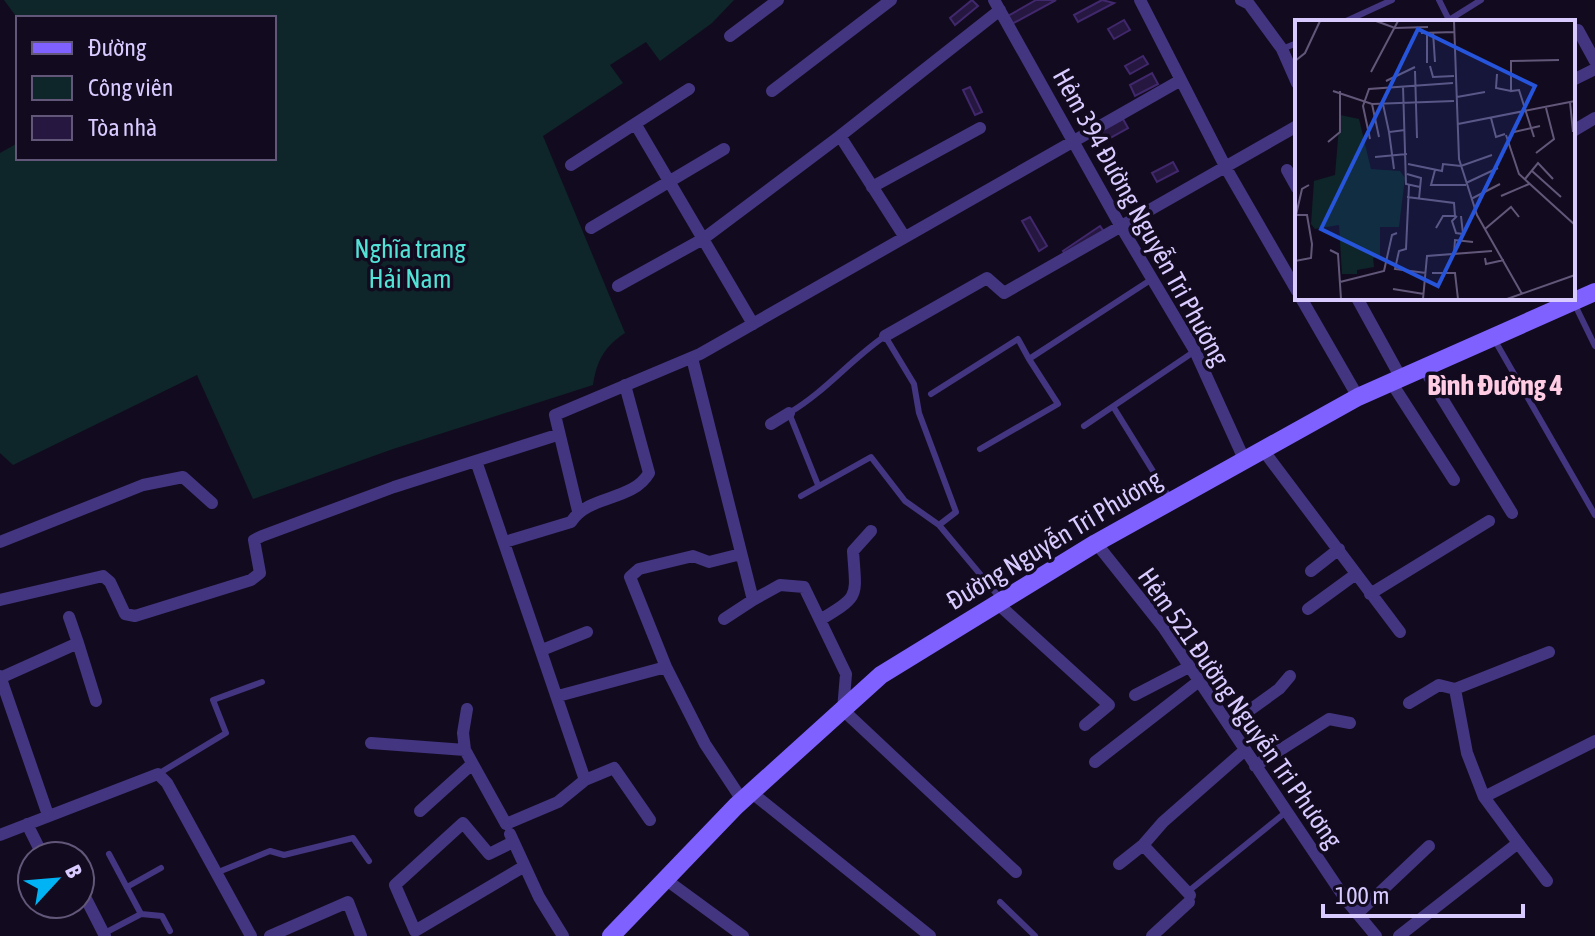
<svg xmlns="http://www.w3.org/2000/svg" width="1595" height="936" viewBox="0 0 1595 936" font-family="'Asap Condensed',sans-serif">
  <style>
    .green { fill: #0e2629 }
    .building { fill: #261741; stroke: #41286d; stroke-width: 2 }
    .lines { fill: none; stroke-linecap: round; stroke-linejoin: round }
    .lane { stroke: #443580; stroke-width: 6 }
    .street { stroke: #443580; stroke-width: 12 }
    .secondary { stroke: #7f61ff; stroke-width: 18 }
    .labels { text-anchor: middle; dominant-baseline: central; stroke-width: 7; stroke-linejoin: round; paint-order: stroke }
    .street-label { font-size: 26px; fill: #d9caff; stroke: #120b1f }
    .park-label { font-size: 26px; fill: #52e2d6; stroke: #120b1f }
    .neighbourhood-label { font-size: 28px; font-weight: bold; fill: #ffcce4; stroke: #120b1f }
    .inset-road { fill: none; stroke: #625779; stroke-width: 2 }
    .view { fill: #2654da; fill-opacity: 0.15; stroke: #2654da; stroke-width: 4 }
    .inset-edge { fill: none; stroke: #d9caff; stroke-width: 4 }
  </style>
  <rect width="100%" height="100%" fill="#120b1f"/>
  <path class="green" d="M4 0H734L712 23 660 61 646 42 610 65 623 83 543 136 625 333C604 347 597 360 593 385L393 449 253 499 197 375 13 465 0 453V153L18 143V158H274V18L18 19Z"/>
  <path class="building" d="M972 0 978 6 955 25 950 18Z
    M1036 0H1056L1012 24 1008 16Z
    M1102 0 1114 3 1078 22 1074 15Z
    M1124 20 1130 30 1114 39 1108 29Z
    M1143 56 1148 64 1130 74 1125 66Z
    M1152 73 1158 84 1135 96 1130 85Z
    M970 87 982 112 975 115 963 90Z
    M1123 119 1128 128 1101 143 1096 133Z
    M1173 162 1178 171 1157 182 1152 173Z
    M1030 217 1047 246 1039 251 1022 221Z
    M1100 226 1105 233 1068 258 1063 251Z"/>
  <g class="lines">
    <path class="lane" d="M1439 0 1450 22
      M1449 20 1481 0
      M1344 22 1392 0
      M1282 49 1297 43
      M1575 305 1595 346
      M1494 339 1595 515
      M931 394 1018 339 1029 359 1152 279
      M1114 408 1169 497
      M1084 426 1195 351
      M980 449 1058 404 1029 359
      M818 485 789 413C826 391 849 361 885 336L914 384 919 413 956 512 939 525
      M801 496 871 457 905 501 939 525 1000 598
      M158 774 226 733 213 700 262 682
      M216 873 270 851 284 855 353 838 369 861
      M127 887 161 868
      M1190 895V890L1286 812
      M1000 902 1035 936
      M141 914 162 916 170 931
      M103 934 141 914 109 854"/>
    <path class="street" d="M994 0 1120 225 1195 351 1244 459
      M1140 0 1226 168 1297 291
      M1241 0 1249 4 1282 49 1297 83
      M1578 30 1595 61
      M730 36 778 0
      M1573 80 1595 69
      M772 91 891 0
      M636 125 753 324
      M1573 131 1595 118
      M840 136 1000 10
      M571 165 689 89
      M1287 170 1297 188
      M872 187 980 128
      M591 228 724 149
      M618 286 703 239 840 136 904 236
      M1301 298 1358 397
      M1357 298 1401 378
      M885 336 987 278 1004 293 1297 126
      M692 358 753 600 780 585 804 587 846 674 843 710 1016 872
      M1423 367 1512 513
      M1391 382 1454 480
      M771 424 789 413
      M1263 450 1400 632
      M578 511 555 415 700 354 1181 80
      M0 542 143 485 183 477 212 503
      M505 542 571 522C589 494 632 502 649 473L625 385
      M1096 543 1163 627 1346 900 1376 936
      M741 554 709 562 693 556 639 569 630 577 666 667 705 744 742 800
      M1311 571 1339 549
      M1370 594 1489 521
      M0 600 103 576 110 582 125 614 135 616 251 580 260 573 254 540 262 536 394 487 557 435
      M998 604 1109 705 1085 725
      M1308 609 1356 574
      M69 617 78 643
      M724 619 753 600
      M820 620C861 595 856 598 853 551L871 531
      M542 650 587 632
      M0 676 48 815
      M0 678 78 643 96 701
      M1135 695 1189 667
      M558 696 666 667
      M1409 703 1439 685 1455 689
      M1229 725 1279 689 1290 676
      M371 743 465 750 506 824 558 802 585 780 476 461
      M465 750 463 733 467 709
      M1095 762 1199 681
      M1255 766 1329 719 1350 723
      M585 780 614 768 650 820
      M751 792 930 936
      M1484 797 1467 753 1455 689 1549 652
      M420 811 471 765
      M27 824 42 854
      M510 834 539 897 563 936
      M0 835 158 774 167 783 251 936
      M513 842 489 854 463 823 395 885 415 931 523 867
      M1518 843 1547 881
      M1119 864 1143 845
      M665 879 743 936
      M80 887 105 936
      M1190 895 1143 845 1163 822 1245 750
      M1357 914 1429 846
      M270 936 348 902 361 936
      M1152 936 1189 902
      M1399 936 1518 843 1484 797 1595 741"/>
    <path class="secondary" d="M611 936 736 806 881 675 1096 543 1358 397 1595 292"/>
  </g>
  <g class="labels">
    <g class="street-label">
      <text transform="translate(1141 217) rotate(61)">Hẻm 394 Đường Nguyễn Tri Phương</text>
      <text transform="translate(1054 540) rotate(-31)">Đường Nguyễn Tri Phương</text>
      <text transform="translate(1240 708) rotate(55)">Hẻm 521 Đường Nguyễn Tri Phương</text>
    </g>
    <g class="park-label">
      <text x="410" y="249">Nghĩa trang<tspan x="410" dy="30">Hải Nam</tspan></text>
    </g>
    <g class="neighbourhood-label">
      <text x="1495" y="385">Bình Đường 4</text>
    </g>
  </g>
  <g transform="translate(1295 20)">
    <rect width="280" height="280" fill="#120b1f"/>
    <path d="M45 95 64 99 76 149 105 151 110 158 104 207H85V236L78 238 79 247 62 250V254H47L44 205 20 209 16 204 19 161 40 155Z" fill="#0e2629"/>
    <path class="inset-road" d="M81 1 100 8 133 7M159 1 164 139 182 195 227 274M132 12V43M138 12 140 42M126 13 160 12M0 41 10 33 25 1M135 46 138 57 159 56M120 51 122 118M76 52 103 1M202 54 201 68 216 71M91 61 120 47M108 66 111 164 125 167M38 71 77 84 159 81M162 77 190 72M275 82 278 112M77 84 84 117M88 84 94 112M196 98 201 117 210 114M163 104 280 81M219 112 245 106M211 115 224 154 280 205M239 117 224 70 216 71V41L264 40M75 119 68 86 74 69 158 63M33 122 45 112V71M241 133 259 119 251 88M80 137 112 134M113 144 147 151 148 144 166 146 197 135M99 149 94 112 110 110M140 150 136 165H171M237 151 266 177M112 154 126 158 124 179M230 159 243 143 258 159M171 163 203 148M114 165 111 229 104 231 100 249 131 253M206 176 234 164M112 177 159 183 160 196H148L141 208M176 179 205 164M0 195H12L17 224 16 238 0 241M1 195 7 169 14 165M162 196 157 201 161 213 168 214 166 196M190 209 216 187 224 197M35 230 43 234 46 279M159 234 160 220 178 222M190 238 191 244 209 240M137 253H160L163 279M45 262 89 251 97 215 102 213M98 269 129 274M128 279 132 236 197 231M212 279 280 255"/>
    <path class="view" d="M123 9 240 66 143 266 26 209Z"/>
    <rect width="280" height="280" class="inset-edge"/>
  </g>
  <rect x="16" y="16" width="260" height="144" fill="#120b1f" stroke="#625779" stroke-width="2"/>
  <rect x="32" y="42" width="40" height="12" fill="#7f61ff" stroke="#625779" stroke-width="2"/>
  <text x="88" y="56" font-size="24" fill="#d9caff">Đường</text>
  <rect x="32" y="76" width="40" height="24" fill="#0e2629" stroke="#625779" stroke-width="2"/>
  <text x="88" y="96" font-size="24" fill="#d9caff">Công viên</text>
  <rect x="32" y="116" width="40" height="24" fill="#261741" stroke="#625779" stroke-width="2"/>
  <text x="88" y="136" font-size="24" fill="#d9caff">Tòa nhà</text>
  <g transform="translate(56 880) rotate(64)"><circle r="38" fill="#120b1f" stroke="#625779" stroke-width="2"/>
  <path d="M0-6L14 30L0 20L-14 30Z" fill="#00b3f5"/>
  <text y="-12" font-size="22" font-weight="bold" text-anchor="middle" fill="#d9caff">B</text>
  </g>
  <path d="M1323 904v12h200v-12" fill="none" stroke="#d9caff" stroke-width="4"/>
  <text x="1335" y="904" font-size="24" fill="#d9caff" stroke="#120b1f" stroke-width="6" paint-order="stroke">100 m</text>
</svg>
